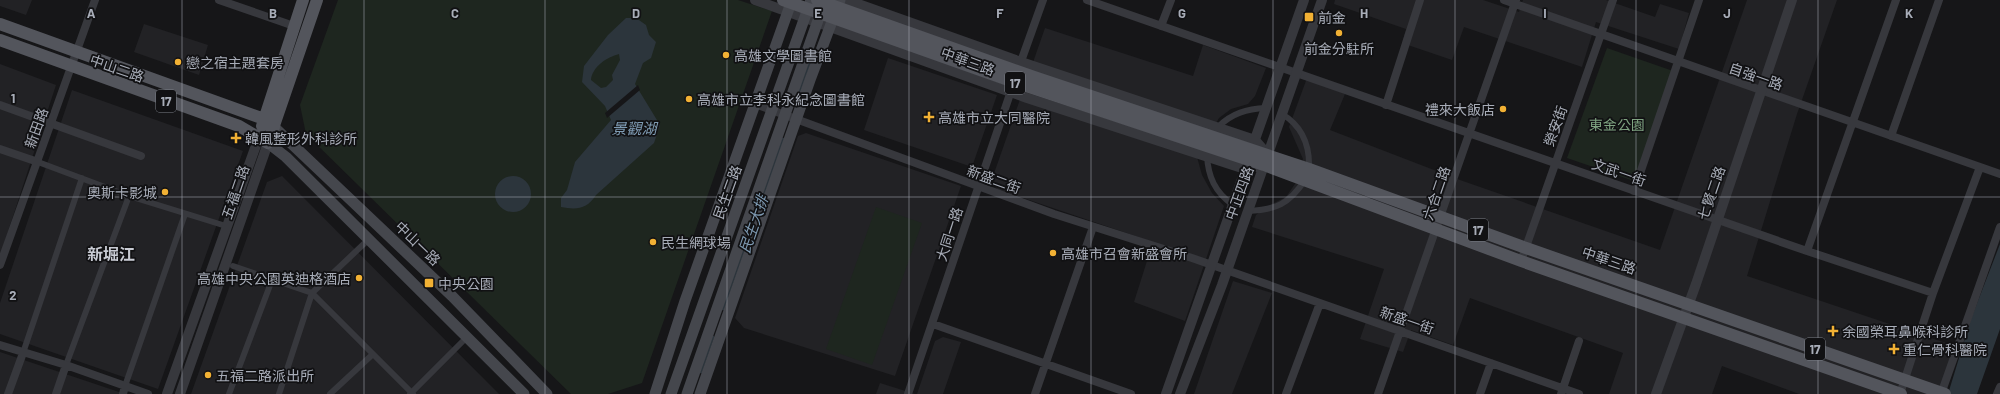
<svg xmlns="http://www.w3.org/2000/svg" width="2000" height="394" viewBox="0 0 2000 394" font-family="Barlow,'Noto Sans TC',sans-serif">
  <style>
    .built { fill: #222225 }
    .green { fill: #1e261f }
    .water { fill: #2c353c; fill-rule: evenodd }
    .pier { fill: #161618 }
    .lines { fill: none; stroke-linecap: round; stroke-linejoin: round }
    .stream { stroke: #2c353c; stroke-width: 2.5 }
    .pedestrian { stroke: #37383d; stroke-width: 6 }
    .minor { stroke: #37383d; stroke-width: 8 }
    .tertiary { stroke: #37383d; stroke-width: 10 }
    .secondary { stroke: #45474d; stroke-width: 11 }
    .primary { stroke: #53555c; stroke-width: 12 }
    .grid { fill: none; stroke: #a8adb8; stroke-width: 1; stroke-opacity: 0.55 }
    .poi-dot { fill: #f2b134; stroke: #111113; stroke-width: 1.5 }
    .labels { text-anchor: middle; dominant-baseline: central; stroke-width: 3.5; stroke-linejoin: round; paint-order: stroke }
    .shield { fill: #111113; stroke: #7b7e86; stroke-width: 1 }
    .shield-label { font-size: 13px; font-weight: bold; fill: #a8adb8 }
    .poi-label { font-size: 14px; fill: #a8adb8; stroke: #111113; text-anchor: start }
    .street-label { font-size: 14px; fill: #a8adb8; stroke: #111113 }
    .park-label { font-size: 14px; fill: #7fa381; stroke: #111113 }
    .water-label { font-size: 15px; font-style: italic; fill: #7f9bb3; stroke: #111113 }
    .quarter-label { font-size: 16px; font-weight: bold; fill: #c9ccd4; stroke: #111113 }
    .grid-label { font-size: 13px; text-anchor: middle; font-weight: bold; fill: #a8adb8; stroke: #111113; stroke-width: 3.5; stroke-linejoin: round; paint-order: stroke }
  </style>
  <rect width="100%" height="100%" fill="#161618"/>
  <path class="built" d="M0 0H32L26 15 0 6Z
    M1335 0H1483L1519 12 1523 0H1606L1655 17 1660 4 1689 13 1679 49 1596 22 1582 67 1464 27 1452 60 1402 43 1406 29 1334 4Z
    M1747 0H1837L1797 114 1747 276 1955 346 1938 394H1799L1722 366 1712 394H1609L1623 353 1470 298 1453 345 1411 330 1403 352 1360 339 1384 269 1252 227 1256 215 1266 207 1286 197 1297 181 1303 159 1289 127 1307 78 1345 94 1330 130 1460 180 1660 250Z
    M144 24 208 45 199 75 134 52Z
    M1045 28 1193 76 1203 45 1266 68 1255 96 1248 104 1231 109 1219 118 1197 157 1202 175 1212 193 1224 206 1185 321 1134 302 1153 242 997 189 991 182Z
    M888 58 997 95 972 167 864 130Z
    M0 64 56 85 0 256Z
    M72 90 243 151 158 389 0 334V303Z
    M806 133 961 186 895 376 744 328 735 318 798 136Z
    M282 176 499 394H191L267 182Z
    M1233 281 1272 293 1232 394H1194Z
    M943 337 961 342 943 394H917L935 341Z
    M0 352 125 394H0Z
    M880 383 915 394H876Z"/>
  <path class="green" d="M338 0H738L772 11 642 383 608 394H571L306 134 300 105Z
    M1607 48 1673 71 1634 181 1567 158Z
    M876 207 922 223 872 365 826 349Z"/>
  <path class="water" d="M626 18H636L646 25 649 35 656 42 651 58 643 63 635 84 660 125 654 143 596 195C587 209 577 210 561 207V198L567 190 575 162 611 120 605 106 582 82 584 66 608 35ZM619 54 620 60 612 75 613 80 606 87 601 88 591 80C592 67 607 57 619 54Z
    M495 194a18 18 0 1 1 36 0a18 18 0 1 1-36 0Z
    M2000 244V329L1977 394H1948L1971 319Z"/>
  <path class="pier" d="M638 85 640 90 607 118 605 113Z"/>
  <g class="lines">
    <path class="stream" d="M795 104 812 56
      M723 309 783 139
      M701 372 713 337"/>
    <path class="pedestrian" d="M1282 114C1302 126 1310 146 1309 169
      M1218 127C1232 113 1247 109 1266 108
      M1207 155C1208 177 1215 192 1233 205
      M38 162 129 196 226 226
      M1248 211C1276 210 1289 204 1305 180
      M233 266 312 293 413 394
      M23 353 82 178
      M66 365 129 196
      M125 386 185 214
      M229 394 272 280
      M279 394 312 293 369 239
      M330 394 373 354
      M410 394 468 336"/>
    <path class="minor" d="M219 0 294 26
      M1087 0 1807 251 1933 293
      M1504 0 2000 174
      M1161 26 1171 0
      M1019 67 1043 0
      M755 104 1054 214 1192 258 1579 394
      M0 105 141 156
      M1386 105 1420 0
      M1891 136 1939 0
      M0 149 38 162
      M1634 191 1699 0
      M1807 251 1896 0
      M1521 261 1613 0
      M0 265 95 0
      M933 324 1131 394
      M0 345 66 365 148 394
      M8 394 23 353
      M56 394 66 365
      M123 394 125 386
      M908 394 1012 88
      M1035 394 1093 227
      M1286 394 1320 303
      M1378 394 1516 0
      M1480 394 1491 363
      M1561 394 1579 341
      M1900 394 1933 293 1980 167
      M1941 394 2000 227
      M1997 394 2000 387"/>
    <path class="tertiary" d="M755 0 1027 98 1245 169 1264 165
      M847 0 1021 62 1255 140 1268 155
      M1253 145 1304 0
      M167 394 259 137
      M180 394 268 143
      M1166 394 1248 162
      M1180 394 1222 285 1322 0
      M1656 394 1696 284 1792 0"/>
    <path class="secondary" d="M274 127 452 296 547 394
      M268 143 286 157 524 394
      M655 394 685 301 792 0
      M671 394 811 0
      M687 394 823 6
      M700 394 810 80 840 0"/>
    <path class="primary" d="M783 0 1014 82 1264 165 1521 261 1901 394
      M817 0 1034 77 1309 169 1526 248 1945 394
      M0 24 264 119 274 127
      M0 40 239 126 268 143 317 0
      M262 126 303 0"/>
  </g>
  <path class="grid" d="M182 0V394M364 0V394M545 0V394M727 0V394M909 0V394M1091 0V394M1273 0V394M1455 0V394M1636 0V394M1818 0V394M0 197H2000"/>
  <g class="poi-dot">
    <rect x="1304" y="12" width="10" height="10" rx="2"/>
    <circle cx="1339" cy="33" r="4"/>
    <circle cx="726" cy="55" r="4"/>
    <circle cx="178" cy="62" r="4"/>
    <circle cx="689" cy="99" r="4"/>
    <circle cx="1503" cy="109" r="4"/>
    <path d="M927 111h4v4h4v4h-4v4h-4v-4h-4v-4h4z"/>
    <path d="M234 132h4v4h4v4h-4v4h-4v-4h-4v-4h4z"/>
    <circle cx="165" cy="192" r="4"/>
    <circle cx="653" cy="242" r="4"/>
    <circle cx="1053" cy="253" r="4"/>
    <circle cx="359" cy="278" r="4"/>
    <rect x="424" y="278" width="10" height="10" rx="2"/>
    <path d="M1831 325h4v4h4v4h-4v4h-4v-4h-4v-4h4z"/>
    <path d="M1892 343h4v4h4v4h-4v4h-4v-4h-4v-4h4z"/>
    <circle cx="208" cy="375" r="4"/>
  </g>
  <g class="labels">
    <g class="shield">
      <rect x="1005" y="72" width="20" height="22" rx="3"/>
      <rect x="156" y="90" width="20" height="22" rx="3"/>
      <rect x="1468" y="219" width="20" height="22" rx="3"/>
      <rect x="1805" y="338" width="20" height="22" rx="3"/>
    </g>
    <g class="shield-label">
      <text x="1015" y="83">17</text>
      <text x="166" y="101">17</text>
      <text x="1478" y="230">17</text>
      <text x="1815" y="349">17</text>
    </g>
    <g class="poi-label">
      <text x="1318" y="17">前金</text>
      <text x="1339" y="48" text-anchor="middle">前金分駐所</text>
      <text x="734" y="55">高雄文學圖書館</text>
      <text x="186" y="62">戀之宿主題套房</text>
      <text x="697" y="99">高雄市立李科永紀念圖書館</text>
      <text x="1495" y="109" text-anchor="end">禮來大飯店</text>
      <text x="938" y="117">高雄市立大同醫院</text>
      <text x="245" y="138">韓風整形外科診所</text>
      <text x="157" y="192" text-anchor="end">奧斯卡影城</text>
      <text x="661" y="242">民生網球場</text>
      <text x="1061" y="253">高雄市召會新盛會所</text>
      <text x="351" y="278" text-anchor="end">高雄中央公園英迪格酒店</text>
      <text x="438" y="283">中央公園</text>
      <text x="1842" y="331">余國榮耳鼻喉科診所</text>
      <text x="1903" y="349">重仁骨科醫院</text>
      <text x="216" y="375">五福二路派出所</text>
    </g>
    <g class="street-label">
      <text transform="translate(968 61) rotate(20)">中華三路</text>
      <text transform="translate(117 68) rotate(19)">中山二路</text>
      <text transform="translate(1756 76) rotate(19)">自強一路</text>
      <text transform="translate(1555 126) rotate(-70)">榮安街</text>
      <text transform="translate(36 128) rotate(-70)">新田路</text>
      <text transform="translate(1619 172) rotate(19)">文武一街</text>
      <text transform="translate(994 179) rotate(20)">新盛二街</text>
      <text transform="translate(235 192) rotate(-71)">五福二路</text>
      <text transform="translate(727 192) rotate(-70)">民生二路</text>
      <text transform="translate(1239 193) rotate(-70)">中正四路</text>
      <text transform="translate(1436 193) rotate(-71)">六合二路</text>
      <text transform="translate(1711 193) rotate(-71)">七賢二路</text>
      <text transform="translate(949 234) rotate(-72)">大同一路</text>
      <text transform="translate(418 243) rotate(44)">中山一路</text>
      <text transform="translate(1609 260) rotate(19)">中華三路</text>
      <text transform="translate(1407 320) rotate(19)">新盛一街</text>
    </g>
    <g class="park-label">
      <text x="1617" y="124">東金公園</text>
    </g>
    <g class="water-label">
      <text x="634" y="128">景觀湖</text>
      <text transform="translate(753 224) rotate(-71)">民生大排</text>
    </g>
    <g class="quarter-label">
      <text x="111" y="253">新堀江</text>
    </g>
  </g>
  <g class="grid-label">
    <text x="91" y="18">A</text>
    <text x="273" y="18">B</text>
    <text x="455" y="18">C</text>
    <text x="636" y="18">D</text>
    <text x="818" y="18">E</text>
    <text x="1000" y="18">F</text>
    <text x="1182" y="18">G</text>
    <text x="1364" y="18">H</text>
    <text x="1545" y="18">I</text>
    <text x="1727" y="18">J</text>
    <text x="1909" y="18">K</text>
    <text x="13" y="103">1</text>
    <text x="13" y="300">2</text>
  </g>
</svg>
